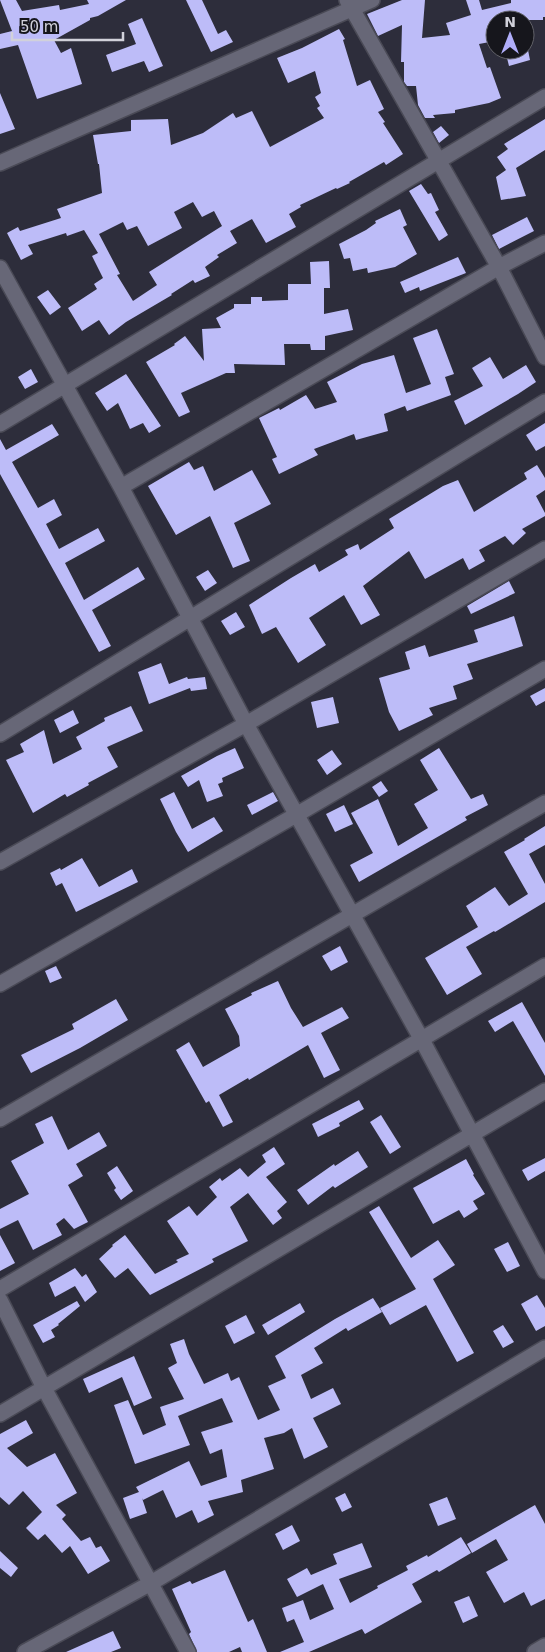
<svg xmlns="http://www.w3.org/2000/svg" width="545" height="1652" viewBox="0 0 545 1652" font-family="'DejaVu Sans',sans-serif">
  <style>
    .building { fill: #bdbcf8; fill-rule: evenodd }
    .lines { fill: none; stroke-linecap: round; stroke-linejoin: round }
    .minor-casing { stroke: #4a4a56; stroke-width: 18 }
    .minor { stroke: #676777; stroke-width: 15 }
  </style>
  <rect width="100%" height="100%" fill="#2d2d3b"/>
  <path class="building" d="M0 0H16L22 11 59 5 60 10 89 4 87 0H126L98 16 90 18V20L54 40 61 53 71 48 82 84 37 99 18 45 0 49V34L12 31Z
    M186 0H202L218 34 226 30 233 42 211 52Z
    M402 0H425L422 38 450 35 446 23 471 15 466 0H479L482 10 511 3V0H545V17H543V20H495V41L479 44 487 68 490 67 501 98 489 103 455 110V113L433 115 435 118H425L418 105 416 86H407L404 82V62H401L402 25 378 36 367 14Z
    M142 18 163 66 149 72 144 61 112 72 106 55 136 44 128 24Z
    M339 29 345 39 343 40 357 86 370 80 384 109 378 112 385 122 383 123 403 154 386 165 384 162 349 182 350 183 337 189 336 188 300 205 301 207 289 214 296 227 266 243 252 219 230 231 237 243 217 255 219 257 205 267 210 276 195 283 193 280 171 294 172 295 126 322 109 335 99 320 82 331 68 308 97 289 94 284 103 278 92 256 98 253 84 230 67 236 66 233 28 245 33 254 21 260 7 233 18 227 20 231 61 218 57 209 102 193 99 164H98L93 135 131 131V120L168 119 171 145 203 133 233 113 236 118 252 111 270 147 324 118 317 108 320 106 315 97 321 93 315 71 288 83 277 58 302 48ZM193 202 202 217 214 211 222 226 149 272 157 285 133 301 117 275 120 274 99 234 123 222 127 230 137 226 148 246 182 228 174 212Z
    M505 50H528L530 60 509 66Z
    M0 93 15 129 0 134Z
    M545 119V150L516 168 526 196 501 200 496 177 506 170 497 157 508 149 504 144Z
    M441 126 449 135 439 143 433 132Z
    M421 184 428 194 431 193 439 210 435 212 448 235 439 241 409 191Z
    M400 209 407 225 403 227 417 254 395 267 368 273 367 268 353 271 350 258 344 259 339 244 366 230 376 223 375 221Z
    M527 217 534 231 499 249 492 235Z
    M458 257 466 273 420 291 419 287 405 293 400 282Z
    M329 261 330 288H324V314L348 309 353 330 325 336V350H311L310 344H284L285 365 234 364 235 373H226L181 393 190 412 179 417 146 362 175 345 174 344 185 336 204 361 202 329 221 328 216 318 234 308V304H251V297H262V301L288 300V284H311L310 262Z
    M48 290 61 307 50 315 37 297Z
    M437 329 454 374 445 377 451 395 407 411 405 406 384 414 388 431 356 440 354 434 314 449 318 455 279 474 272 459 277 457 259 418 279 408 280 410 306 395 315 409 337 402 327 382 362 364 394 355 406 393 431 384 413 338Z
    M490 357 503 379 526 365 536 382 518 394 465 425 454 401 483 386 472 368Z
    M31 369 38 382 25 389 18 377Z
    M126 374 161 426 149 433 143 423 130 429 118 403 107 411 95 393Z
    M545 423V446L536 451 526 435Z
    M52 424 59 435 12 462 38 508 54 499 62 515 46 524 59 549 98 528 105 541 65 563 84 600 138 567 145 579 92 610 111 646 99 652 0 474V439L6 450Z
    M189 462 194 470 203 466 214 491 252 470 271 504 234 523 250 561 233 568 210 516 176 535 148 486Z
    M537 465 545 478V490L536 496 545 513V516L522 529 526 533 513 545 505 536 479 550 485 561 469 570 463 558 425 579 409 551 363 586 380 615 361 625 344 595 309 618 326 645 298 663 276 627 262 634 249 605 291 578 315 564 319 572 348 555 345 550 358 544 360 550 394 528 389 519 443 486 458 480 474 512 527 479 524 473Z
    M208 570 217 583 205 591 196 577Z
    M509 581 515 593 471 614 467 606Z
    M236 612 245 627 230 635 221 621Z
    M514 616 523 646 467 664 473 679 453 686 457 699 429 708 433 715 399 731 389 712 379 678 410 669 405 652 425 645 429 657 478 642 474 630Z
    M161 663 169 684 187 677 188 679 205 677 207 689 191 691 190 688 149 704 138 672Z
    M545 688V701L536 706 530 696Z
    M333 697 339 723 317 728 311 702Z
    M131 706 143 731 107 747 118 767 88 783 89 785 67 797 65 794 33 813 6 760 24 752 20 744 44 730 53 764 82 749 76 737 105 721 104 718Z
    M73 710 79 723 60 733 54 720Z
    M235 748 244 768 222 778 223 782 218 784 223 796 207 802 199 780 188 787 181 776 217 756Z
    M439 748 471 799 483 794 488 805 465 817 467 820 359 882 350 865 373 853 351 813 378 799 398 846 428 828 414 804 438 790 420 760Z
    M332 750 342 764 327 775 317 760Z
    M381 781 388 791 379 797 372 787Z
    M174 792 192 829 214 817 223 831 188 852 176 832 160 799Z
    M273 792 278 801 252 815 247 805Z
    M344 805 353 824 335 832 326 814Z
    M545 826V845L529 854 545 884V902L495 932 494 931 466 947 482 974 447 995 425 958 478 927 466 906 495 887 509 906 528 894 504 852 525 840 524 839Z
    M82 858 99 887 132 869 138 882 76 912 62 883 56 886 50 873 60 868 61 870Z
    M340 946 348 962 331 971 322 956Z
    M56 966 62 978 50 983 45 971Z
    M278 981 291 1008 303 1027 342 1007 349 1018 321 1033 340 1070 324 1078 308 1045 249 1080 248 1078 219 1095 233 1122 223 1127 209 1101 206 1103 176 1050 189 1042 203 1067 240 1046 239 1036 225 1009 252 995 251 993Z
    M116 999 128 1020 80 1048 31 1073 21 1055 74 1029 72 1024Z
    M522 1002 545 1043V1076L513 1021 495 1032 488 1021Z
    M359 1100 364 1109 339 1123 340 1126 318 1137 312 1124Z
    M381 1115 401 1147 390 1154 370 1122Z
    M52 1116 68 1150 99 1132 107 1146 76 1164 83 1176 68 1185 88 1222 74 1229 64 1218 56 1224 62 1235 33 1250 18 1220 0 1229V1209L29 1194 11 1161 44 1143 35 1124Z
    M274 1147 285 1164 266 1177 287 1202 277 1211 282 1218 273 1225 248 1193 230 1207 248 1241 212 1259 214 1262 150 1295 128 1268 115 1278 99 1259 113 1246 112 1245 125 1235 155 1274 178 1262 176 1260 189 1254 167 1221 189 1206 197 1216 217 1197 209 1187 220 1178 222 1181 240 1168 248 1177 266 1162 262 1155Z
    M358 1151 368 1167 335 1188 333 1186 308 1205 297 1190 334 1164 335 1166Z
    M545 1158V1171L528 1181 522 1170Z
    M466 1159 474 1174 473 1175 485 1194 473 1201 478 1209 464 1218 459 1210 433 1224 413 1188Z
    M117 1166 133 1191 121 1200 114 1190 116 1188 107 1173Z
    M379 1206 411 1258 438 1240 455 1265 433 1279 474 1353 457 1362 426 1305 390 1325 380 1308 416 1289 369 1212Z
    M0 1235 15 1263 0 1271Z
    M508 1242 520 1266 507 1272 494 1249Z
    M75 1268 82 1277 86 1274 97 1292 85 1302 75 1286 55 1297 49 1283Z
    M537 1295 545 1308V1326L536 1331 521 1304Z
    M373 1298 382 1312 348 1331 346 1328 314 1348 323 1363 301 1375 311 1399 333 1388 341 1404 313 1418 328 1447 304 1459 292 1428 284 1433 264 1438 274 1469 241 1480 243 1492 208 1501 214 1515 198 1523 192 1510 176 1518 163 1490 143 1500 142 1498 147 1513 130 1519 123 1498 139 1492 136 1487 189 1461 201 1486 227 1477 222 1449 210 1454 201 1432 233 1422 222 1398 178 1416 190 1445 135 1464 114 1405 128 1400 143 1435 166 1425 160 1407 184 1399 168 1368 177 1363 170 1344 184 1339 189 1354 204 1384 228 1373 231 1381 239 1377 258 1420 280 1410 268 1386 286 1378 275 1356 335 1319Z
    M77 1301 80 1306 58 1324 59 1325 51 1330 55 1337 43 1343 33 1325Z
    M300 1303 305 1312 268 1335 262 1325Z
    M246 1315 255 1333 234 1344 225 1326Z
    M503 1325 514 1342 503 1348 493 1331Z
    M134 1356 152 1398 134 1406 122 1377 89 1393 83 1379Z
    M26 1420 33 1433 7 1448 27 1467 55 1453 77 1493 56 1505 66 1515 62 1519 81 1541 90 1537 96 1548 101 1546 110 1561 88 1574 70 1546 62 1553 45 1534 38 1540 26 1528 42 1512 23 1491 9 1505 0 1497V1434Z
    M345 1493 352 1507 342 1512 335 1498Z
    M447 1497 456 1519 438 1526 429 1504Z
    M535 1505 545 1524V1599L531 1606 524 1592 504 1603 486 1572 508 1560 496 1539 472 1553 467 1544Z
    M292 1525 300 1541 283 1550 275 1534Z
    M461 1537 471 1553 439 1572 437 1570 412 1584 422 1602 365 1634 362 1629 309 1652H280L304 1642 294 1619 287 1622 282 1608 303 1600 310 1620 334 1609 323 1584 297 1597 287 1579 307 1568 311 1575 337 1564 333 1554 362 1543 372 1567 339 1579 350 1603 378 1588 377 1586 408 1570 406 1566 427 1555 428 1557Z
    M0 1551 18 1568 11 1577 0 1568Z
    M225 1570 248 1622 253 1619 267 1652H242L240 1647 229 1652H197L189 1634 191 1632 172 1589 190 1581 192 1584Z
    M469 1596 478 1616 463 1623 454 1602Z
    M113 1631 121 1648 111 1652H66Z"/>
  <g class="lines">
    <defs>
      <path id="minor" d="M347 0 499 267 545 357
        M0 163 372 0
        M0 268 121 487 246 724 422 1040 545 1271
        M0 424 545 97
        M121 487 499 267 545 243
        M0 734 545 402
        M0 862 246 724 545 549
        M0 984 296 815 545 669
        M0 1119 545 803
        M0 1289 545 966
        M0 1300 44 1388 188 1652
        M0 1414 545 1091
        M25 1652 151 1583 545 1348
        M535 1652 545 1646"/>
    </defs>
    <use href="#minor" class="minor-casing"/>
    <use href="#minor" class="minor"/>
  </g>
  <g transform="translate(510 35)"><circle r="24" fill="#16161c" stroke="#616168"/>
  <path d="M0-4L9 19L0 12L-9 19Z" fill="#b0aefa"/>
  <text y="-8" font-size="14" font-weight="bold" text-anchor="middle" fill="#d1d1da">N</text>
  </g>
  <path d="M12 32v8h111v-8" fill="none" stroke="#d1d1da" stroke-width="2.5"/>
  <text x="20" y="32" font-size="15" fill="#d1d1da" stroke="#16161c" stroke-width="4" paint-order="stroke">50 m</text>
</svg>
